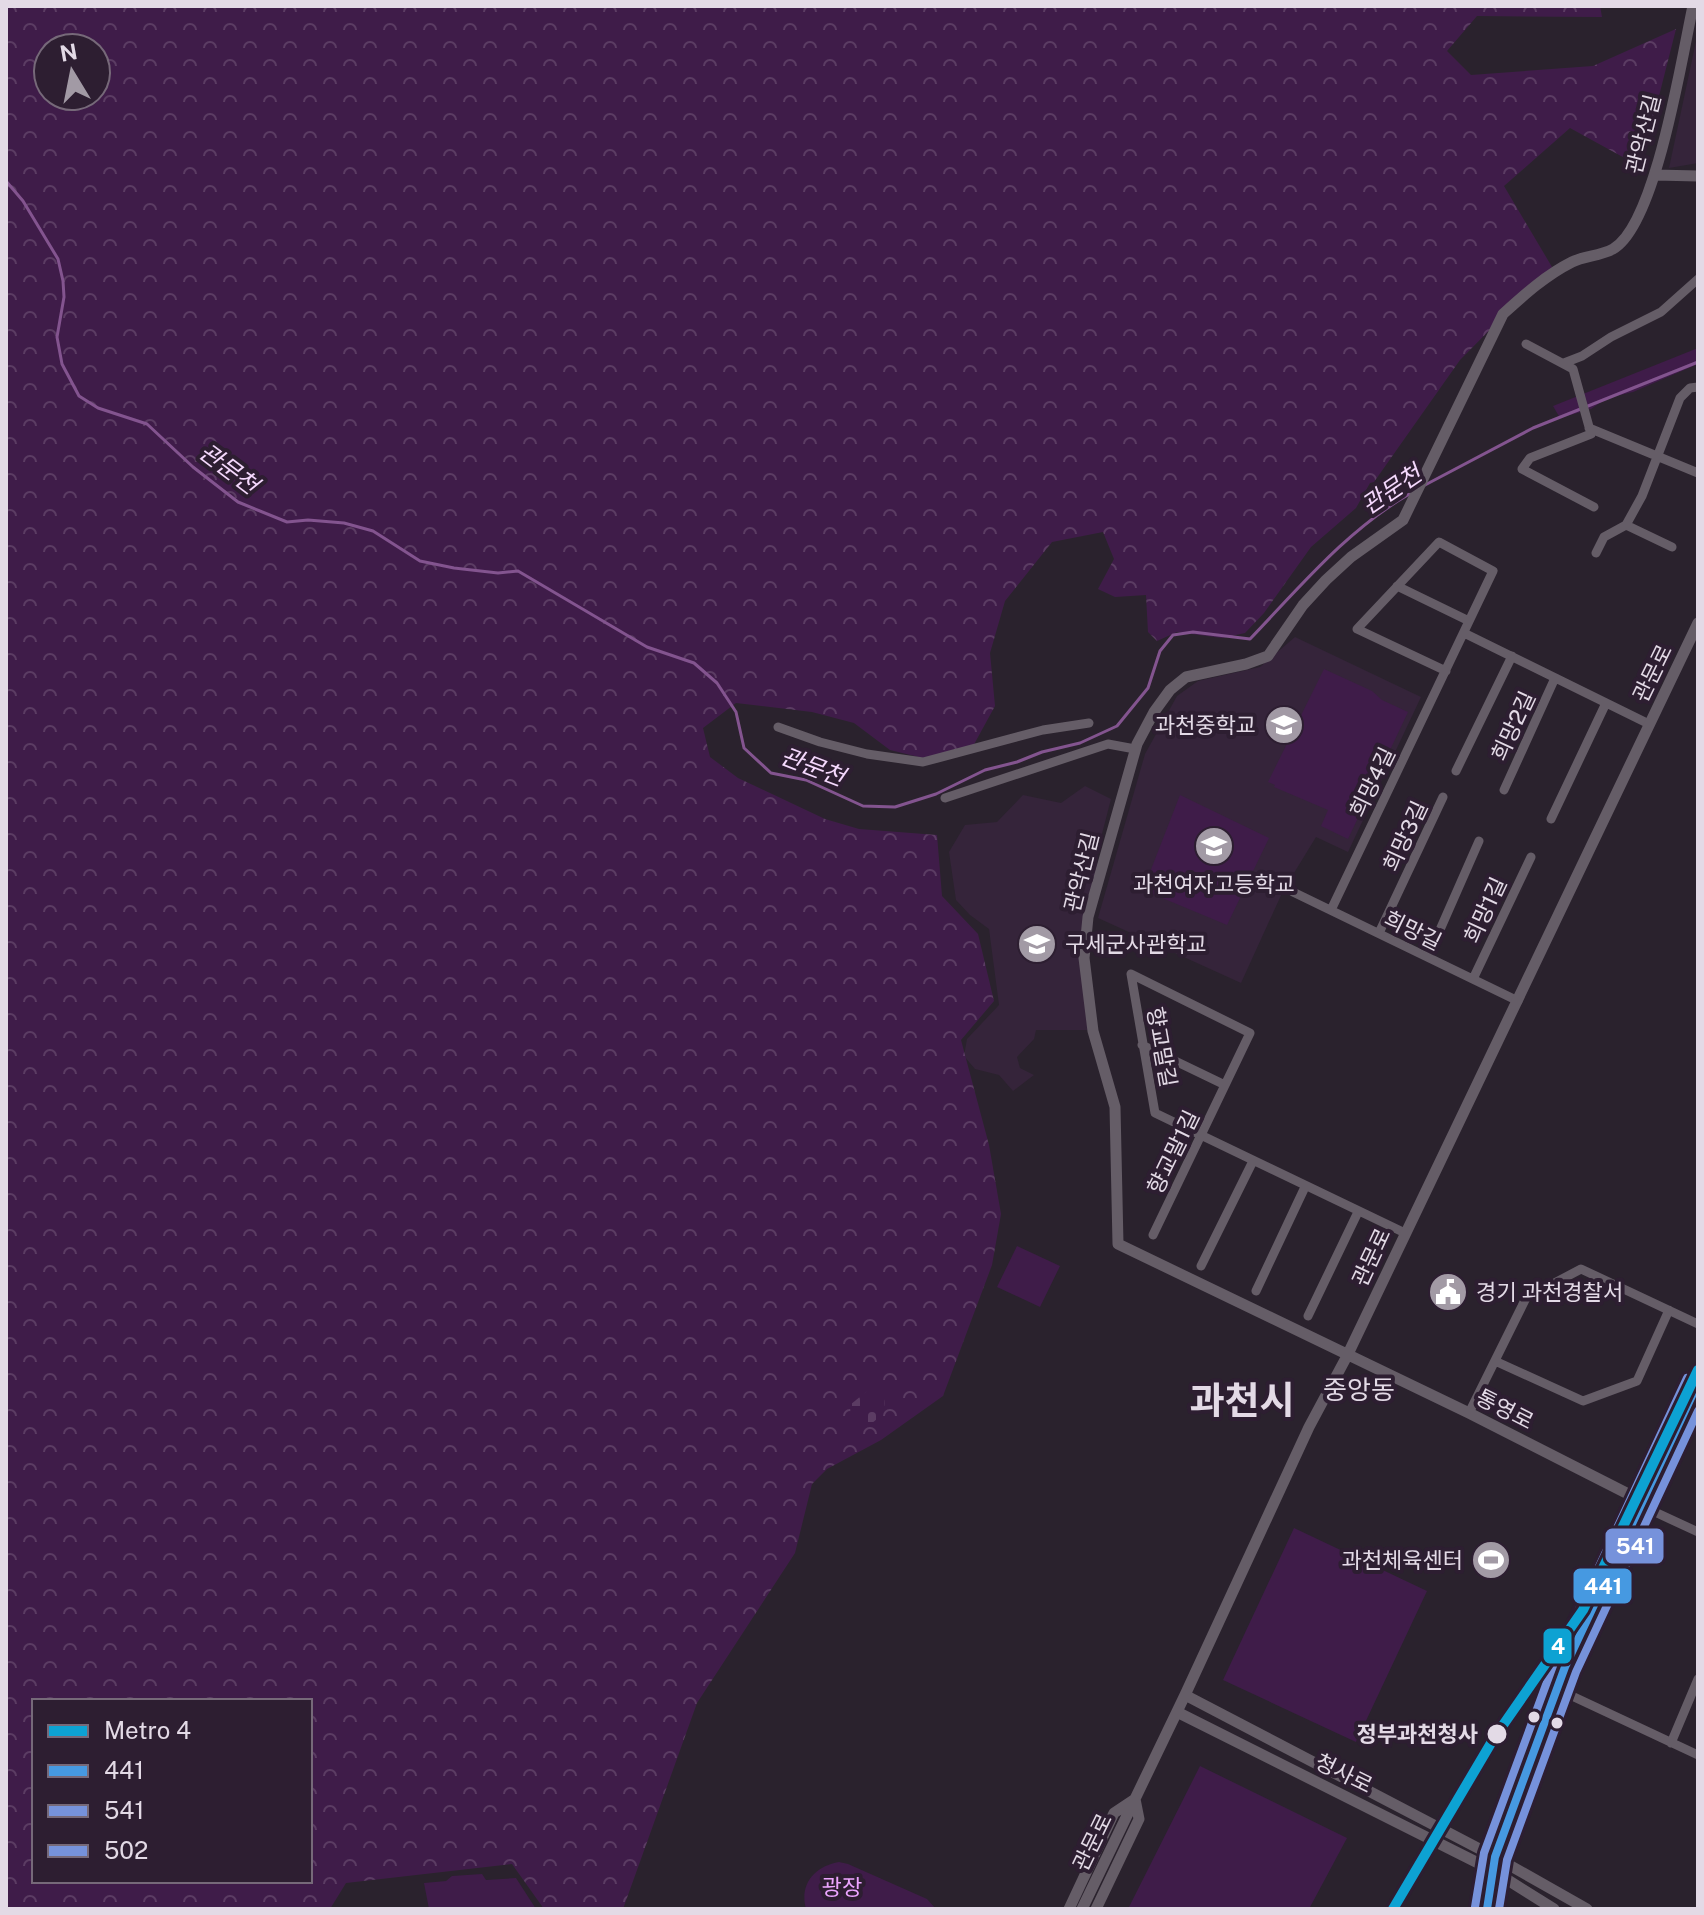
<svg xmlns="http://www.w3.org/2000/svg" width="1704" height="1915" viewBox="0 0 1704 1915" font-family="'Public Sans','Noto Sans KR',sans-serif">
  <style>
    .built { fill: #35243a }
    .forest { fill: url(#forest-crowns); fill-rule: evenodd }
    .cemetery { fill: url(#cemetery-stones) }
    .green { fill: #3f1c49 }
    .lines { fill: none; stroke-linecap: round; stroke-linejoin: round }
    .stream { stroke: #83548f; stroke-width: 3 }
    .minor { stroke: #655d67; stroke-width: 9 }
    .tertiary { stroke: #655d67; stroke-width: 11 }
    .bus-1-casing { stroke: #2d1e31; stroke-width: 14 }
    .bus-2-casing { stroke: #2d1e31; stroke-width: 14 }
    .bus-3-casing { stroke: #2d1e31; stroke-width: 14 }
    .bus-1 { stroke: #4699e1; stroke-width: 8 }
    .bus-2 { stroke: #7692db; stroke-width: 8 }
    .bus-3 { stroke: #7692db; stroke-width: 8 }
    .metro-1-casing { stroke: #2d1e31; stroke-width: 16 }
    .metro-1 { stroke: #0da2d3; stroke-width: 10 }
    .bus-dot { fill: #e3dae6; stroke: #2d1e31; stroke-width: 3 }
    .labels { text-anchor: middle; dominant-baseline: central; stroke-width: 8; stroke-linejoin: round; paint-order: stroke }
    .street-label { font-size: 22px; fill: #e3dae6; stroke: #2d1e31 }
    .poi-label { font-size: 22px; fill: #e3dae6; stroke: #2d1e31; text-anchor: end }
    .stop-label { font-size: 22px; font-weight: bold; fill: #e3dae6; stroke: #2d1e31; text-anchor: end }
    .park-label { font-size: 22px; fill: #eca5ff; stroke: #2d1e31 }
    .water-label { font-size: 24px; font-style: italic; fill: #f5d9fd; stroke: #2d1e31 }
    .quarter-label { font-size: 26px; fill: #e3dae6; stroke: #2d1e31 }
    .town-label { font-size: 38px; font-weight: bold; fill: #e3dae6; stroke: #2d1e31 }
    .line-badge { stroke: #2d1e31; stroke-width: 3 }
    .badge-label { font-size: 22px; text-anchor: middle; font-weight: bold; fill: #fff }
  </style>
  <defs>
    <pattern id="forest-crowns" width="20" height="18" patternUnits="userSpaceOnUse" patternTransform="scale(2)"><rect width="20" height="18" fill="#3f1c49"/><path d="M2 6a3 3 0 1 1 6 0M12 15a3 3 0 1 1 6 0" fill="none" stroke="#5b3c63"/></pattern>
    <pattern id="cemetery-stones" width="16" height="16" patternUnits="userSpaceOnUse" patternTransform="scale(2)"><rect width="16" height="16" fill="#3f1c49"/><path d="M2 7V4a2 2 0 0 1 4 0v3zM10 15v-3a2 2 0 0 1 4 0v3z" fill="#5b3c63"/></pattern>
  </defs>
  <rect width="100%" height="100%" fill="#2a222d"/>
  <path class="built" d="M1698 32V163L1669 168Z
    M1295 637 1421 697 1348 852 1316 837 1283 891 1241 983 1098 918 1145 754 1177 696 1198 681 1260 667Z
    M1085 786 1111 799 1096 857 1099 873 1085 918 1092 1030H1036L1034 1039 1017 1057 1020 1068 1034 1075 1013 1091 999 1075 975 1069 964 1056 967 1039 999 1005 989 929 970 915 956 900 949 852 965 825 997 822 1023 795 1061 803Z"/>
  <path class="forest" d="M6 6H1600L1602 17 1477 16 1447 51 1471 75 1593 66 1676 29 1641 167 1570 128 1504 186 1552 267 1460 360 1374 482 1370 483 1356 508 1311 547 1264 613 1245 633 1222 638 1177 632 1157 641 1148 632 1146 595 1115 597 1098 589 1114 559 1103 532 1052 542 1005 601 990 653 995 706 972 748 931 760 890 750 854 723 812 712 736 703 703 728 710 757 738 778 825 819 859 829 937 835 942 896 978 934 994 1001 961 1040 989 1145 1001 1214 992 1265 943 1396 881 1440 827 1469 812 1484 795 1553 697 1703 623 1909H544L512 1864 346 1883 330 1909H6ZM48 48H96V96H48ZM34 1701H310V1881H34Z"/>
  <path class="cemetery" d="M880 1390C890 1405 882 1418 867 1426L851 1423 850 1405 867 1391Z"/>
  <path class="green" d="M1698 348V364L1633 392 1607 398 1591 409 1560 418 1553 406Z
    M1324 669 1372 691 1382 700 1408 712 1348 839 1321 826 1328 810 1274 787 1275 785 1268 782Z
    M1180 795 1269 838 1227 925 1143 890Z
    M1017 1246 1060 1266 1040 1307 997 1287Z
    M1294 1528 1427 1591 1356 1742 1223 1680Z
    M1200 1766 1347 1838 1309 1909H1128Z
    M839 1862 848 1864 927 1899 936 1909H806C799 1884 815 1866 839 1862Z
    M482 1874 486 1880 516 1878 536 1909H429L424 1883 446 1881 452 1876Z"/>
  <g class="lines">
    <path class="stream" d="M6 181 23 201 58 259 63 281 64 297 57 337 62 364 79 396 98 408 147 424 193 467 238 502 287 522 308 520 344 523 373 531 420 561 454 568 498 573 518 571 647 647 694 663 717 683 736 712 744 748 771 773 806 780 863 806 895 807 936 794 985 770 1017 762 1042 752 1080 743 1117 726 1148 688 1160 651 1173 635 1193 632 1250 639C1300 587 1348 529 1411 493
      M1425 485 1533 428 1698 362"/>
    <path class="minor" d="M1526 344 1573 369 1591 434 1530 458 1522 469 1594 507
      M1564 363 1582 356 1611 337 1661 312 1698 279
      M1589 428 1698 473
      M1626 525 1672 547
      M1596 553 1604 537 1626 525 1642 496 1680 398 1690 388 1698 387
      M1397 586 1469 621
      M1464 633 1649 724
      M778 727 820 742 867 754 923 762 1043 730 1089 723
      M1456 771 1512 656
      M1504 790 1555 678
      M945 798 1108 744 1135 749
      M1551 819 1606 703
      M1293 892 1518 1001
      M1331 910 1493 571 1439 542 1357 629 1446 671
      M1379 933 1443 797
      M1428 957 1479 841
      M1131 974 1155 1113 1405 1233
      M1131 974 1250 1033 1153 1235
      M1473 979 1531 857
      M1142 1045 1225 1085
      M1201 1266 1253 1161
      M1256 1291 1305 1187
      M1308 1316 1358 1212
      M1495 1361 1583 1401 1637 1381 1669 1310
      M1469 1413 1526 1298 1581 1269 1698 1324
      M1642 1506 1698 1532
      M1557 1689 1698 1755
      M1671 1743 1698 1679"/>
    <path class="tertiary" d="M1655 175 1698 176
      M1644 1502 1469 1413 1118 1244 1115 1107 1093 1031 1084 958 1088 917 1137 744 1154 712 1170 690 1186 677 1246 664 1268 656 1303 605 1326 580 1351 557 1403 520 1503 314C1524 295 1546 275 1572 262 1584 256 1600 256 1613 249 1656 225 1682 56 1693 6
      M1185 1695 1495 1857 1587 1909
      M1177 1712 1492 1870 1554 1909
      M1069 1909 1114 1813 1135 1799 1139 1819 1096 1909
      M1082 1909 1185 1695 1309 1427 1347 1356 1698 623
      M1487 1909 1495 1857 1565 1667 1698 1383"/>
    <defs>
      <path id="bus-1" d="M1487 1909 1495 1857 1565 1667 1698 1383"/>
      <path id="bus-2" d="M1499 1909 1507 1860 1576 1672 1698 1411"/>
      <path id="bus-3" d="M1475 1907 1484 1853 1554 1663 1687 1378"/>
    </defs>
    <use href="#bus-1" class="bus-1-casing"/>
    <use href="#bus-2" class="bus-2-casing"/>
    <use href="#bus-3" class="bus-3-casing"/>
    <use href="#bus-1" class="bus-1"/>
    <use href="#bus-2" class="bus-2"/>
    <use href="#bus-3" class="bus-3"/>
    <defs>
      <path id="metro-1" d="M1393 1909 1494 1738 1583 1610 1698 1370"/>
    </defs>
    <use href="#metro-1" class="metro-1-casing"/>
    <use href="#metro-1" class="metro-1"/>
  </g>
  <defs>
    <symbol id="school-disc" viewBox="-11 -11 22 22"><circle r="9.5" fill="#a29aa5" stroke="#2d1e31"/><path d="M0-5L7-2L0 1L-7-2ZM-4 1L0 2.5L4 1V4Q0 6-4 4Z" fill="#fff"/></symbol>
    <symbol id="university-disc" viewBox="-11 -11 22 22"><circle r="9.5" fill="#a29aa5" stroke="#2d1e31"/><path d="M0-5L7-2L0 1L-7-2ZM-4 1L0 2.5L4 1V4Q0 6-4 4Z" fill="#fff"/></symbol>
    <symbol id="civic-disc" viewBox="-11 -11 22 22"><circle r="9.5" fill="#a29aa5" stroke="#2d1e31"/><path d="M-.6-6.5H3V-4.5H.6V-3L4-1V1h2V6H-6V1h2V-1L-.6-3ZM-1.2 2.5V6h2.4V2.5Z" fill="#fff"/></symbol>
    <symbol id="stadium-disc" viewBox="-11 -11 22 22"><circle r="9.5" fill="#a29aa5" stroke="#2d1e31"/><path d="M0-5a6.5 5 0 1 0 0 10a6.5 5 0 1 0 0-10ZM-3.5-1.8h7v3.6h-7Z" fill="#fff"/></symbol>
  </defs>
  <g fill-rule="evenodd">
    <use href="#school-disc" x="1262" y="703" width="44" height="44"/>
    <use href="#school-disc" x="1192" y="824" width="44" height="44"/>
    <use href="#university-disc" x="1015" y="922" width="44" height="44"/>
    <use href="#civic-disc" x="1426" y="1270" width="44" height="44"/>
    <use href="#stadium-disc" x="1469" y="1538" width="44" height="44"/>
  </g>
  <g class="bus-dot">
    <circle cx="1534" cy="1717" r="7"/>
    <circle cx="1557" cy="1723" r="7"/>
    <circle cx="1497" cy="1734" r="11"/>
  </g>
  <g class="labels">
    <g class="street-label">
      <text transform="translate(1643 134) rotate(-76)">관악산길</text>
      <text transform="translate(1652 673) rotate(-64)">관문로</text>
      <text transform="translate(1513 726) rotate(-65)">희망2길</text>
      <text transform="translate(1372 782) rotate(-64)">희망4길</text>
      <text transform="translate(1405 836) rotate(-65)">희망3길</text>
      <text transform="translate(1081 872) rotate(-76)">관악산길</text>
      <text transform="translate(1485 910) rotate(-65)">희망1길</text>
      <text transform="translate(1413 930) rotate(26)">희망길</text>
      <text transform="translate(1162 1047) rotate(80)">향교말길</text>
      <text transform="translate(1173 1152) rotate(-64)">향교말1길</text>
      <text transform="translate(1371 1257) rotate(-65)">관문로</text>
      <text transform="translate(1505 1409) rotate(27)">통영로</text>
      <text transform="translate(1344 1773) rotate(26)">청사로</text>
      <text transform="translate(1092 1842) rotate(-64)">관문로</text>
    </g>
    <g class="poi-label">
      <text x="1256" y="725">과천중학교</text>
      <text x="1214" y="884" text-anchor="middle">과천여자고등학교</text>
      <text x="1065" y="944" text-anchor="start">구세군사관학교</text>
      <text x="1476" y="1292" text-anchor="start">경기 과천경찰서</text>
      <text x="1463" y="1560">과천체육센터</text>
    </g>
    <g class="stop-label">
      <text x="1478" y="1734">정부과천청사</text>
    </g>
    <g class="park-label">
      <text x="842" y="1887">광장</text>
    </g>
    <g class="water-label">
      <text transform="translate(229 468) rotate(37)">관문천</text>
      <text transform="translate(1391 489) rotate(-34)">관문천</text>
      <text transform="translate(813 766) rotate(21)">관문천</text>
    </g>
    <g class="quarter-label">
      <text x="1359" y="1389">중앙동</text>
    </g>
    <g class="town-label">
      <text x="1242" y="1400">과천시</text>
    </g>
  </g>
  <g class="line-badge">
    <rect x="1604" y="1527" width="61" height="38" rx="8" fill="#7692db"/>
    <rect x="1572" y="1567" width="61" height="38" rx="8" fill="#4699e1"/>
    <rect x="1542" y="1627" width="31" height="38" rx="8" fill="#0da2d3"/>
  </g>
  <g class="badge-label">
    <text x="1635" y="1554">541</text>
    <text x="1603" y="1594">441</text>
    <text x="1558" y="1654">4</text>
  </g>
  <rect width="1704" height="1915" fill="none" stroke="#e3dae6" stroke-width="16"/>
  <rect x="32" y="1699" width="280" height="184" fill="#2d1e31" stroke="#766979" stroke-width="2"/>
  <rect x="48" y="1725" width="40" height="12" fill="#0da2d3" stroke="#766979" stroke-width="2"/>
  <text x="104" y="1739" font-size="24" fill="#e3dae6">Metro 4</text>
  <rect x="48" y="1765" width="40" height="12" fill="#4699e1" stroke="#766979" stroke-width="2"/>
  <text x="104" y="1779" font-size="24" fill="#e3dae6">441</text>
  <rect x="48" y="1805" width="40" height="12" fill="#7692db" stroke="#766979" stroke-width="2"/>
  <text x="104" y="1819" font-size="24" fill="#e3dae6">541</text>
  <rect x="48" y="1845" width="40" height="12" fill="#7692db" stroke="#766979" stroke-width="2"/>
  <text x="104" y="1859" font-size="24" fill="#e3dae6">502</text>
  <g transform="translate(72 72) rotate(350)"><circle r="38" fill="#2d1e31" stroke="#766979" stroke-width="2"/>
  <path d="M0-6L14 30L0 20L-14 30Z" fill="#a29aa5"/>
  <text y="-12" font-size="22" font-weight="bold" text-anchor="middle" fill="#e3dae6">N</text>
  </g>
</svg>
